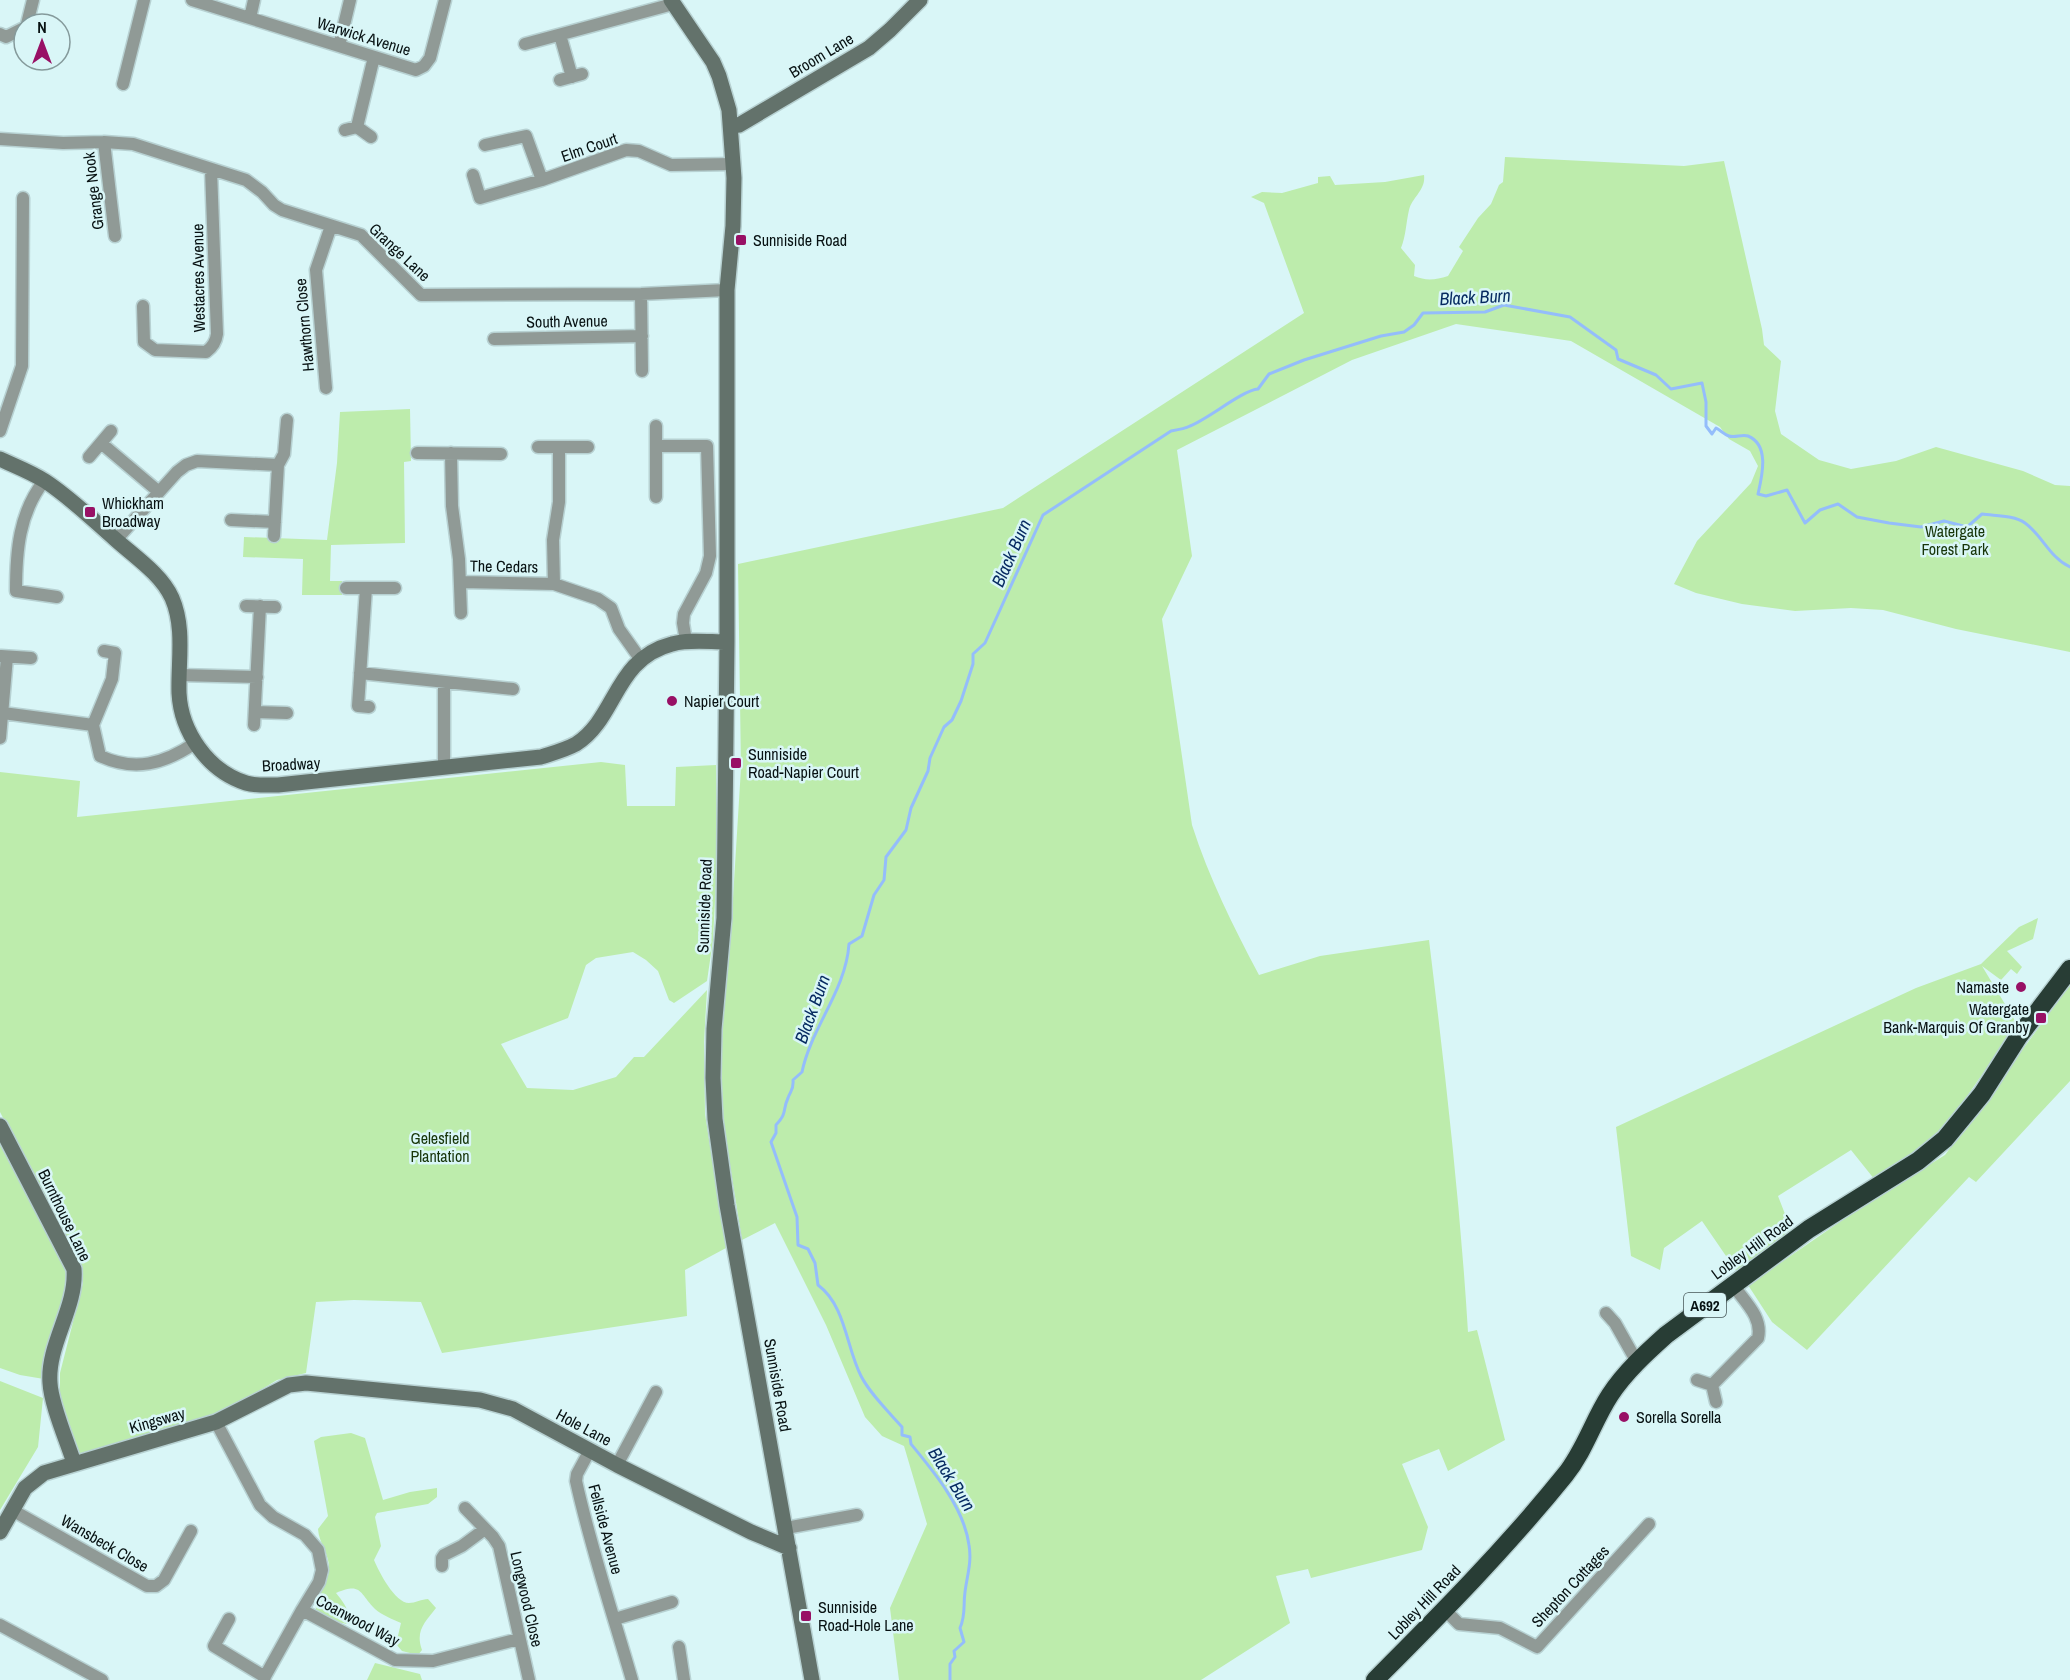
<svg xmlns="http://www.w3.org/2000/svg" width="2070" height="1680" viewBox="0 0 2070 1680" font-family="'Archivo Narrow',sans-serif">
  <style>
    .green { fill: #bdecac }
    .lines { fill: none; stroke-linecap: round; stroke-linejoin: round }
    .stream { stroke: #94bdfb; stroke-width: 3 }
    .street-casing { stroke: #b7d1d2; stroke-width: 15 }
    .secondary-casing { stroke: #b7d1d2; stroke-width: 18 }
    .highway-casing { stroke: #b7d1d2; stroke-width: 21 }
    .street { stroke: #909a96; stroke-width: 12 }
    .secondary { stroke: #63726b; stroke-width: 15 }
    .highway { stroke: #283d35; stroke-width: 18 }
    .poi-dot { fill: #981065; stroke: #d9f6f7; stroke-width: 2 }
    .labels { text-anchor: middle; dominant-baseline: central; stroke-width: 5; stroke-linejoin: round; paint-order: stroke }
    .shield { fill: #d9f6f7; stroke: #465657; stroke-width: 1.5 }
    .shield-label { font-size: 15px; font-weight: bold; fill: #071112 }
    .street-label { font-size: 16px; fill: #071112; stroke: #d9f6f7 }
    .poi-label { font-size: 16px; fill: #071112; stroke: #d9f6f7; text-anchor: start }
    .park-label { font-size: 16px; fill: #173509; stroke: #d9f6f7 }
    .water-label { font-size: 18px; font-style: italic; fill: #072b61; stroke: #d9f6f7 }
  </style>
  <rect width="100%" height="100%" fill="#d9f6f7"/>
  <path class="green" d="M1505 157 1684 166 1724 161 1762 329 1764 345 1781 361 1775 411 1781 434 1819 460 1851 469 1896 461 1936 447 2023 471 2055 485 2070 486V652L1956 629 1883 610 1851 608 1795 611 1742 604 1696 593 1674 584 1697 541 1751 483 1758 466 1750 451 1729 439 1720 427 1571 341 1456 324 1352 360 1177 450 1192 556 1162 619 1192 825C1209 878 1233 926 1259 975L1320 956 1429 940C1445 1071 1460 1201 1468 1332L1477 1330 1505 1440 1448 1471 1439 1449 1402 1464 1428 1527 1422 1550 1311 1578 1308 1569 1276 1576 1290 1623 1201 1680H899L890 1608 927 1524 904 1446 882 1436 865 1417 826 1325 775 1223 742 1240 723 1121 721 1048 733 898 741 768 738 564 1003 508 1304 313 1264 203 1251 197 1262 192 1282 193 1318 183V177L1330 176 1335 185 1385 182 1424 175C1426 190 1412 197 1409 210 1406 223 1406 235 1401 248L1415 265 1414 276C1426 281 1435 280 1448 276L1463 251 1459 247 1478 218 1491 204 1499 185 1503 182Z
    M410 409 411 461 404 462 405 543 331 545 330 581H342V595H302L303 559 243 557 244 537 327 540 337 463 340 412Z
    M601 762 625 765 627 806H675L676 767 716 765 717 862 713 940 707 981 674 1003 669 1000 658 971 646 960 633 952 596 958 586 965 568 1018 501 1044 527 1088 573 1090 616 1077 634 1057H644L707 990 704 1042 705 1114 726 1248 685 1270 687 1316 442 1353 421 1302 354 1300 316 1302 306 1373 277 1380 228 1410 90 1452 80 1455 76 1453 60 1404V1373L83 1283V1268L48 1205 0 1112V772L80 781 77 817Z
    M2038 918 2033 939 2007 951 2022 967 2017 974 2011 969 2001 980 1982 966 2017 1024 1943 1131 1875 1180 1851 1150 1778 1196 1792 1232 1737 1272 1702 1221 1664 1248 1660 1270 1631 1256 1616 1127 1916 988 1981 964 2019 927Z
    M2070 985V1081L1976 1182 1969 1177 1807 1350 1772 1322 1748 1285 1860 1208 1945 1155Z
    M0 1145 63 1263 68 1281 46 1360 44 1379 20 1375 0 1368Z
    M0 1381 43 1398 38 1447 0 1510Z
    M351 1433 365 1438 383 1500 410 1492 437 1488V1497L428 1504 377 1513 375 1517 381 1546 374 1560C379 1572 395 1603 409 1603 415 1603 422 1599 428 1599L436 1608C425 1622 415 1631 422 1650L418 1655 402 1651 396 1644 401 1623C392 1619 382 1615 375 1609 359 1593 362 1582 336 1593 344 1603 351 1611 347 1624L329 1620 316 1610C314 1594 328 1584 329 1570 330 1554 319 1544 318 1529L328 1516 314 1441 321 1437Z
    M375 1663 420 1674 422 1680H367Z"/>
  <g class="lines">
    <path class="stream" d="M950 1680V1664L955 1657 954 1651 964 1642 960 1628C966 1614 963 1606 965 1592 967 1576 972 1562 969 1545 964 1508 935 1473 911 1444L910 1437 902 1435V1427C888 1411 871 1395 861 1376 846 1347 846 1306 818 1285L815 1263 808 1249 798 1245 797 1217 771 1142 776 1133V1125C788 1112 782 1111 788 1098 791 1090 794 1089 793 1080L802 1072C811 1028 846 990 849 944L862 936 874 895 884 880 886 857 906 830 911 808 928 771 930 758 944 727 952 720 961 701 973 664V654L985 643 1043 515 1171 431C1177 430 1184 429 1190 426 1208 419 1243 390 1258 389L1269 374 1304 360 1381 336 1404 332 1414 325 1423 313 1485 312 1504 305 1570 317 1616 350 1618 359 1656 375 1671 389 1702 383 1706 402V426L1712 434 1716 428C1720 430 1725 435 1729 436 1735 438 1742 434 1748 436 1770 445 1762 476 1758 494L1766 496 1787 490 1805 523 1820 510 1838 504 1857 517 1889 523 1921 527 1944 521 1967 527 1982 514C1995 516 2014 515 2025 523 2042 535 2050 558 2070 567"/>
    <defs>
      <path id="street" d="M192 0 416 70 424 66 430 58 445 0
        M250 18 254 0
        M27 24 33 0
        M0 34 6 37 24 28
        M560 35 572 77
        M525 44 673 4
        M339 46 350 0
        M560 80 582 74
        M123 84 144 0
        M357 127 374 57
        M345 130 357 127 371 137
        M0 139 63 143 104 142 133 144 246 180 262 192 274 205 282 210 361 235 421 295 641 294 727 290
        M104 142 115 236
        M485 145 526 136 542 180
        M473 175 480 198 542 180 626 150 639 151 671 165 734 164
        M641 294 642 371
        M143 306 144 342 155 350 206 352C213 347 216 342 217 334L211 170
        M494 339 642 336
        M326 388 316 270 331 226
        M656 426V497
        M0 431 22 366 23 198
        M101 443 159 492
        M656 446H707L710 556 706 573 684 614 683 623 686 641
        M538 447H588
        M417 453 501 454
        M451 453 452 506 459 559 461 613
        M89 457 111 431
        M44 481C19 513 16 551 16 591L57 597
        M231 520 275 522
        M274 536 278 465 284 454 287 420
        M116 540 177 472 186 465 197 461 278 465
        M461 582 554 584 598 599 611 608 619 629 641 660
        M554 584 553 540 559 502V447
        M346 588H395
        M366 588 358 706 369 707
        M246 606 275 607
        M104 651 115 653 112 679 93 725 100 756C135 772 164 764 195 743
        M1 656 31 658
        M360 673 513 689
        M179 675 257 677
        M444 682V768
        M255 712 287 713
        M3 713 93 725
        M254 725 260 606
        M0 738 7 657
        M1606 1313 1615 1323 1637 1362
        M1697 1380 1712 1385 1716 1402
        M1712 1385 1758 1338C1763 1317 1744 1301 1733 1285
        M216 1422 260 1505 273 1517 305 1535 318 1550 322 1570 319 1582 302 1610 395 1660 433 1661 519 1639
        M590 1450 577 1474 576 1481C591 1549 613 1614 632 1680
        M617 1465 656 1392
        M465 1508 493 1537 499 1546 529 1680
        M12 1510 147 1586H156L164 1580 191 1531
        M786 1528 857 1515
        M442 1566V1558L444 1555 462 1546 485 1529
        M1444 1609 1459 1624 1500 1628 1537 1647 1649 1524
        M229 1619 214 1646 265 1677
        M615 1619 672 1602
        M0 1625 102 1680
        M679 1647 684 1680
        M263 1680 302 1610"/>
      <path id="secondary" d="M671 0 713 62 719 76 729 110 734 178 733 226 727 290V642L724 918 714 1029 713 1078 715 1119 727 1205 812 1680
        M731 126 739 125 869 48 890 30 920 0
        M0 459C15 466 31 472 45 481 71 498 93 520 115 539 135 557 161 574 172 598 185 628 178 662 179 693 181 732 208 771 246 783 256 786 268 785 278 785L541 757C553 753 565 750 576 744 617 718 614 659 672 644 689 639 709 642 727 642
        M0 1126 74 1269C77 1308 47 1344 50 1383 51 1404 67 1441 74 1463
        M0 1532 25 1488 44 1473 216 1422 289 1385 306 1383 480 1400 513 1409 617 1465 751 1532 789 1548"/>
      <path id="highway" d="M1375 1680C1441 1614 1507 1547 1565 1475 1585 1450 1593 1421 1610 1395 1625 1372 1646 1353 1666 1335L1809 1229 1918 1161 1945 1139 1982 1094 2019 1036 2070 969"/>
    </defs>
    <use href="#street" class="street-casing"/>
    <use href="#secondary" class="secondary-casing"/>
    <use href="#highway" class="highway-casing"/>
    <use href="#street" class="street"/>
    <use href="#secondary" class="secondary"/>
    <use href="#highway" class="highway"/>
  </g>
  <g class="poi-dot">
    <rect x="735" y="234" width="12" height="12" rx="3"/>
    <rect x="84" y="506" width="12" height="12" rx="3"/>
    <circle cx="672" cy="701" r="6"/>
    <rect x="730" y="757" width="12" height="12" rx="3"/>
    <circle cx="2021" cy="987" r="6"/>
    <rect x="2035" y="1012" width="12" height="12" rx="3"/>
    <circle cx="1624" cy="1417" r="6"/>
    <rect x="800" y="1610" width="12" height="12" rx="3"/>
  </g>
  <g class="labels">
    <rect class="shield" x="1684" y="1293" width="42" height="24" rx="4.5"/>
    <g class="shield-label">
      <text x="1705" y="1305">A692</text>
    </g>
    <g class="street-label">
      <text transform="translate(364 36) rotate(17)">Warwick Avenue</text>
      <text transform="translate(821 55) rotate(-31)">Broom Lane</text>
      <text transform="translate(589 147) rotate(-19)">Elm Court</text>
      <text transform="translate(93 191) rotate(-97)">Grange Nook</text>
      <text transform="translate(400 252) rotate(43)">Grange Lane</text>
      <text transform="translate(198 278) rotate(-91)">Westacres Avenue</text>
      <text transform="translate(567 321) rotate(-1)">South Avenue</text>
      <text transform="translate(304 325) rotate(-95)">Hawthorn Close</text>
      <text transform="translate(504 566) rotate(1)">The Cedars</text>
      <text transform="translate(291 764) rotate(-3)">Broadway</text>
      <text transform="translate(704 906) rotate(-88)">Sunniside Road</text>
      <text transform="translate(65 1215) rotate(64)">Burnthouse Lane</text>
      <text transform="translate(1752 1247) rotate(-36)">Lobley Hill Road</text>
      <text transform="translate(778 1385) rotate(80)">Sunniside Road</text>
      <text transform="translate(157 1420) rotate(-16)">Kingsway</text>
      <text transform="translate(584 1427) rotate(28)">Hole Lane</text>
      <text transform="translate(606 1529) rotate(75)">Fellside Avenue</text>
      <text transform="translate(105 1543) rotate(30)">Wansbeck Close</text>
      <text transform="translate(1570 1586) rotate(-47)">Shepton Cottages</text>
      <text transform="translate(527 1599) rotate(77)">Longwood Close</text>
      <text transform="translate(1424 1602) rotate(-46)">Lobley Hill Road</text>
      <text transform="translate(358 1620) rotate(28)">Coanwood Way</text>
    </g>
    <g class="poi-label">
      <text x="753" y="240">Sunniside Road</text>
      <text x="102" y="503">Whickham<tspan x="102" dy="18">Broadway</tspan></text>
      <text x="684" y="701">Napier Court</text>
      <text x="748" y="754">Sunniside<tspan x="748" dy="18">Road-Napier Court</tspan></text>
      <text x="2009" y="987" text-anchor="end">Namaste</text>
      <text x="2029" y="1009" text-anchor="end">Watergate<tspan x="2029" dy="18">Bank-Marquis Of Granby</tspan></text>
      <text x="1636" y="1417">Sorella Sorella</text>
      <text x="818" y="1607">Sunniside<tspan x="818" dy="18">Road-Hole Lane</tspan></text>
    </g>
    <g class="park-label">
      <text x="1955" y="531">Watergate<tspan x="1955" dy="18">Forest Park</tspan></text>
      <text x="440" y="1138">Gelesfield<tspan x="440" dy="18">Plantation</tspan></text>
    </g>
    <g class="water-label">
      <text transform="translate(1475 297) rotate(-3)">Black Burn</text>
      <text transform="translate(1011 553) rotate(-66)">Black Burn</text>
      <text transform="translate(812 1009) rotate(-70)">Black Burn</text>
      <text transform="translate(952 1479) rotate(58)">Black Burn</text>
    </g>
  </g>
  <g transform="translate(42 42)"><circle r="28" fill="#d9f6f7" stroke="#859a9b" stroke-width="1.5"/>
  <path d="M0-4.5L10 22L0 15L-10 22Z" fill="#981065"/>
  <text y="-9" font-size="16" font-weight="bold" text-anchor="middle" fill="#071112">N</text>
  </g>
</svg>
